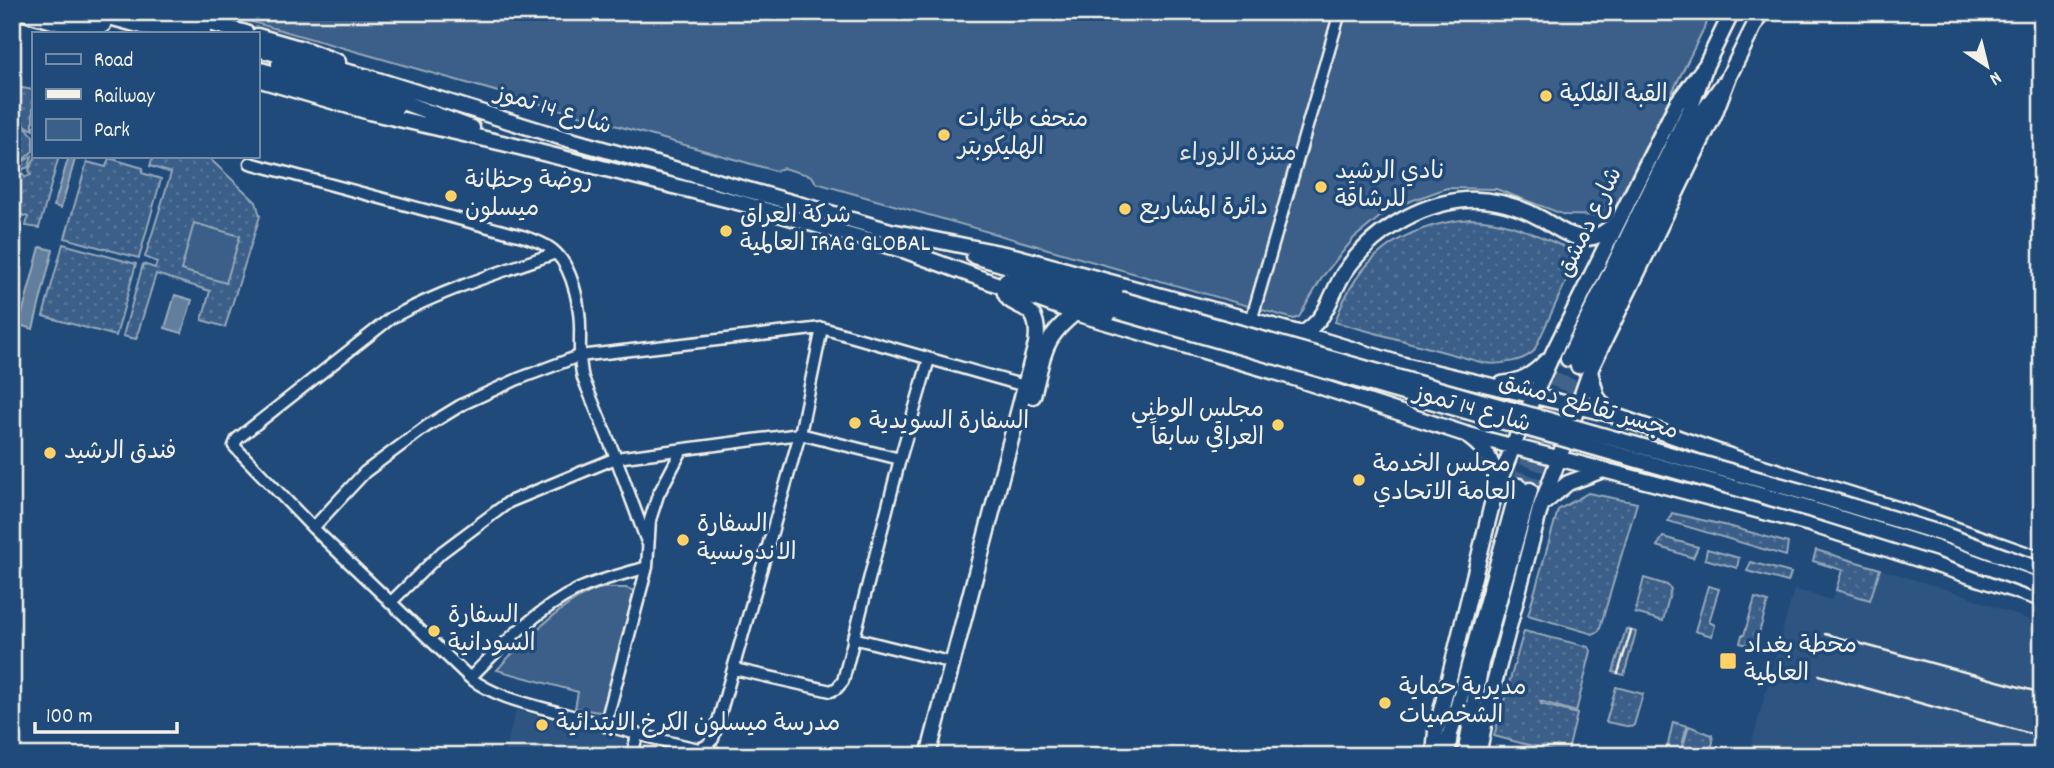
<svg xmlns="http://www.w3.org/2000/svg" width="2054" height="768" viewBox="0 0 2054 768" font-family="Dekko,'Playpen Sans Arabic',sans-serif">
  <style>
    .built { fill: #2d5581 }
    .grass { fill: url(#grass-dots); stroke: #97a8b8; stroke-width: 2 }
    .park { fill: #3a5f88; stroke: #97a8b8; stroke-width: 2 }
    .water { fill: #627e9d; stroke: #9cacbb; stroke-width: 2 }
    .lines { fill: none; stroke-linecap: round; stroke-linejoin: round }
    .primary-tunnel { stroke: #3f638a; stroke-width: 14; stroke-dasharray: 14 7; stroke-linecap: butt }
    .street-casing { stroke: #f4f1e8; stroke-width: 15 }
    .secondary-casing { stroke: #f4f1e8; stroke-width: 19 }
    .primary-casing { stroke: #f4f1e8; stroke-width: 19 }
    .street { stroke: #1f4a7a; stroke-width: 10 }
    .secondary { stroke: #1f4a7a; stroke-width: 14 }
    .primary { stroke: #1f4a7a; stroke-width: 14 }
    .rail { stroke: #f4f1e8; stroke-width: 2.5 }
    .primary-bridge-casing { stroke: #f4f1e8; stroke-width: 19; stroke-linecap: butt }
    .primary-bridge { stroke: #1f4a7a; stroke-width: 14 }
    .poi-dot { fill: #ffd166; stroke: #1f4a7a; stroke-width: 2.5 }
    .labels { text-anchor: middle; dominant-baseline: central; stroke-width: 7; stroke-linejoin: round; paint-order: stroke }
    .poi-label { font-size: 24px; fill: #f4f1e8; stroke: #1f4a7a; text-anchor: start }
    .street-label { font-size: 24px; fill: #f4f1e8; stroke: #1f4a7a }
    .park-label { font-size: 24px; fill: #e1e2de; stroke: #1f4a7a }
  </style>
  <defs>
    <pattern id="grass-dots" width="8" height="8" patternUnits="userSpaceOnUse" patternTransform="scale(1.75)"><rect width="8" height="8" fill="#3a5f88"/><path d="M2 2h.1M6 6h.1" fill="none" stroke="#577699" stroke-width="1.8" stroke-linecap="round"/></pattern>
  </defs>
  <rect width="100%" height="100%" fill="#1f4a7a"/>
  <filter id="ink" filterUnits="userSpaceOnUse"><feTurbulence type="fractalNoise" baseFrequency=".0143" numOctaves="2"/><feDisplacementMap in="SourceGraphic" scale="14" xChannelSelector="R" yChannelSelector="G"/><feConvolveMatrix kernelMatrix="1 2 1 2 8 2 1 2 1" color-interpolation-filters="sRGB"/></filter>
  <g filter="url(#ink)">
    <path class="built" d="M1880 569 1967 596 2042 625V756H1748L1794 589 1831 600 1836 590 1870 600Z
      M516 710 627 740 623 756H504Z"/>
    <path class="grass" d="M12 86 33 90V130L25 125 12 130Z
      M27 128 33 136V151L24 159 12 161V133L19 129Z
      M32 156 29 167 23 169 22 172 25 177 31 175 29 170 36 156H59L39 228 26 226 28 217 12 212V164L21 163Z
      M153 156H207L256 202 260 216 225 327 202 320 210 291 156 274 136 339 123 336 143 264 155 268 157 262 145 257 171 173 150 166Z
      M109 158 143 168 142 173 161 179 139 258 65 238 87 162 106 167Z
      M1470 219C1507 220 1534 234 1567 248L1573 253 1575 262 1534 351C1523 362 1499 365 1484 363L1335 322C1358 256 1401 226 1470 219Z
      M63 244 136 264 116 336 43 316Z
      M1588 493 1637 503 1599 631 1593 634 1528 615 1558 510Z
      M1672 513 1732 527 1788 543 1786 556 1668 521Z
      M1663 537 1698 547 1693 558 1657 546Z
      M1707 549 1739 558 1737 568 1705 559Z
      M1816 550 1880 569 1870 600 1836 590 1842 570 1813 561Z
      M1751 562 1791 573 1788 582 1747 571Z
      M1644 578 1667 585 1671 589 1663 621 1635 613Z
      M1708 586 1719 589 1709 622 1715 625 1712 636 1695 631Z
      M1755 598 1768 602 1755 647 1740 643 1742 635H1744Z
      M1626 629 1636 632 1624 675 1613 672Z
      M1524 631 1589 647 1591 651 1576 712 1540 701 1541 704 1577 714 1567 755 1494 736Z
      M1616 687 1643 694 1634 725 1631 727 1606 722Z
      M1673 722 1687 726 1680 753 1667 749Z
      M1689 726 1712 735 1713 742 1709 756H1701L1692 752 1691 756 1681 753Z"/>
    <path class="park" d="M217 12H1712L1611 216 1565 215 1496 189 1447 188 1391 208 1354 238 1323 276 1299 317 1294 319 816 183 812 176 783 168 776 171Z
      M194 223 240 236 226 283 181 270Z
      M626 588 635 591 636 594 605 713 575 708 578 692 497 670C520 644 565 600 598 589 607 587 617 588 626 588Z"/>
    <path class="water" d="M69 156H76L61 208 54 206Z
      M40 247 53 250 33 329 19 325Z
      M175 295 192 300 182 333 165 328Z"/>
    <g class="lines">
      <path class="primary-tunnel" d="M1430 421C1450 422 1472 416 1467 391L1457 383 1444 378
        M1652 479C1632 472 1617 459 1638 441L1647 440 1712 455
        M1519 486 1538 426 1568 359
        M1530 490 1550 428 1578 366"/>
      <defs>
        <path id="street" d="M250 163 522 236C534 240 547 244 556 253 574 271 581 310 580 335 580 350 579 363 583 378L616 458 647 542
          M556 253C500 272 443 290 391 318L237 439 234 446 313 528 470 678C497 698 529 704 561 713 607 726 652 739 699 749L706 746 713 739 800 434 822 328
          M1251 321 1340 12
          M313 528 365 472 427 426 463 404 518 379 579 356 822 328 1025 386
          M390 603 442 552 509 502 616 458 800 434 900 459
          M853 638 953 663
          M734 669 831 691 837 688 843 681 900 459 929 359
          M470 678C502 645 537 609 579 589 601 579 625 574 647 567
          M605 726 647 567 650 520 658 495 682 450
          M632 756 637 735"/>
        <path id="secondary" d="M1033 396C1045 350 1042 337 1083 307
          M928 756 1036 344C1043 295 1006 314 1004 288"/>
        <path id="primary" d="M21 12 95 33
          M58 12 103 25
          M91 12 168 33
          M128 12 203 33
          M169 12 246 33
          M257 36 306 50 338 62
          M257 49 368 77 560 137 837 215
          M279 64 370 90 472 128
          M257 69 396 108
          M257 79 369 112 511 145 741 203 902 250
          M852 220 904 235
          M896 232 1014 256 1302 334 1404 365 1610 414 1744 461 1900 510 2042 560
          M895 247 1075 313 1285 375 1465 434 1810 524 2042 599
          M974 256 1120 299
          M1006 280 1116 311
          M1302 334C1329 317 1329 297 1344 273 1370 234 1417 204 1465 200 1492 198 1519 206 1542 219 1556 227 1569 238 1586 238 1598 238 1606 231 1615 224
          M1568 359 1691 107 1706 65 1732 12
          M1578 366 1702 113 1723 84
          M1591 375 1597 397 1610 414
          M1502 384C1521 381 1532 376 1545 362
          M1529 407 1553 353 1677 103 1706 65
          M1573 420 1592 366 1714 115 1729 76 1761 12
          M1469 437C1488 451 1495 463 1495 487
          M1545 502 1568 483 1603 470
          M1434 756 1436 731 1495 492 1518 434
          M1447 756 1450 734 1519 486
          M1465 756 1481 663 1530 490
          M1478 756 1487 710 1540 509 1563 447"/>
      </defs>
      <use href="#street" class="street-casing"/>
      <use href="#secondary" class="secondary-casing"/>
      <use href="#primary" class="primary-casing"/>
      <use href="#street" class="street"/>
      <use href="#secondary" class="secondary"/>
      <use href="#primary" class="primary"/>
      <path class="rail" d="M1825 634 2042 693
        M1618 673 1631 631
        M1819 675 2042 737"/>
      <defs>
        <path id="primary-bridge" d="M1120 299 1828 499 1943 534 2041 570
          M1116 311 1823 513 1938 549 2034 584"/>
      </defs>
      <use href="#primary-bridge" class="primary-bridge-casing"/>
      <use href="#primary-bridge" class="primary-bridge"/>
    </g>
  </g>
  <g class="poi-dot">
    <circle cx="1546" cy="96" r="7"/>
    <circle cx="944" cy="135" r="7"/>
    <circle cx="1321" cy="187" r="7"/>
    <circle cx="451" cy="196" r="7"/>
    <circle cx="1125" cy="209" r="7"/>
    <circle cx="726" cy="231" r="7"/>
    <circle cx="855" cy="423" r="7"/>
    <circle cx="1278" cy="425" r="7"/>
    <circle cx="50" cy="453" r="7"/>
    <circle cx="1359" cy="480" r="7"/>
    <circle cx="683" cy="540" r="7"/>
    <circle cx="434" cy="631" r="7"/>
    <rect x="1719" y="652" width="18" height="18" rx="3.5"/>
    <circle cx="1385" cy="703" r="7"/>
    <circle cx="542" cy="725" r="7"/>
  </g>
  <g class="labels">
    <g class="poi-label">
      <text x="1560" y="96">القبة الفلكية</text>
      <text x="958" y="121">متحف طائرات<tspan x="958" dy="28">الهليكوبتر</tspan></text>
      <text x="1335" y="173">نادي الرشيد<tspan x="1335" dy="28">للرشاقة</tspan></text>
      <text x="465" y="182">روضة وحظانة<tspan x="465" dy="28">ميسلون</tspan></text>
      <text x="1139" y="209">دائرة المشاريع</text>
      <text x="740" y="217">شركة العراق<tspan x="740" dy="28">العالمية IRAG GLOBAL</tspan></text>
      <text x="1264" y="411" text-anchor="end">مجلس الوطني<tspan x="1264" dy="28">العراقي سابقاً</tspan></text>
      <text x="869" y="423">السفارة السويدية</text>
      <text x="64" y="453">فندق الرشيد</text>
      <text x="1373" y="466">مجلس الخدمة<tspan x="1373" dy="28">العامة الاتحادي</tspan></text>
      <text x="697" y="526">السفارة<tspan x="697" dy="28">الاندونسية</tspan></text>
      <text x="448" y="617">السفارة<tspan x="448" dy="28">السودانية</tspan></text>
      <text x="1744" y="647">محطة بغداد<tspan x="1744" dy="28">العالمية</tspan></text>
      <text x="1399" y="689">مديرية حماية<tspan x="1399" dy="28">الشخصيات</tspan></text>
      <text x="556" y="725">مدرسة ميسلون الكرخ الابتدائية</text>
    </g>
    <g class="street-label">
      <text transform="translate(553 111) rotate(17)">شارع 14 تموز</text>
      <text transform="translate(1591 223) rotate(-64)">شارع دمشق</text>
      <text transform="translate(1588 408) rotate(16)">مجسر تقاطع دمشق</text>
      <text transform="translate(1472 410) rotate(16)">شارع 14 تموز</text>
    </g>
    <g class="park-label">
      <text x="1238" y="155">متنزه الزوراء</text>
    </g>
  </g>
  <rect width="2054" height="768" fill="none" stroke="#1f4a7a" stroke-width="42"/>
  <rect x="21" y="21" width="2012" height="726" fill="none" stroke="#f4f1e8" stroke-width="2.5" filter="url(#ink)"/>
  <rect x="32" y="32" width="228" height="126" fill="#1f4a7a" stroke="#748da6" stroke-width="2"/>
  <rect x="46" y="54" width="35" height="10" fill="#1f4a7a" stroke="#748da6" stroke-width="2"/>
  <text x="94" y="66" font-size="21" fill="#f4f1e8">Road</text>
  <rect x="46" y="89" width="35" height="10" fill="#f4f1e8" stroke="#748da6" stroke-width="2"/>
  <text x="94" y="102" font-size="21" fill="#f4f1e8">Railway</text>
  <rect x="46" y="119" width="35" height="21" fill="#3a5f88" stroke="#748da6" stroke-width="2"/>
  <text x="94" y="136" font-size="21" fill="#f4f1e8">Park</text>
  <g transform="translate(1987 66) rotate(145)" stroke="#1f4a7a" stroke-width="5" paint-order="stroke">
  <path d="M0-5L12 26L0 18L-12 26Z" fill="#f4f1e8"/>
  <text y="-10" font-size="19" font-weight="bold" text-anchor="middle" fill="#f4f1e8">N</text>
  </g>
  <path d="M35 722v10h142v-10" fill="none" stroke="#f4f1e8" stroke-width="3.5"/>
  <text x="46" y="722" font-size="21" fill="#f4f1e8" stroke="#1f4a7a" stroke-width="5" paint-order="stroke">100 m</text>
</svg>
